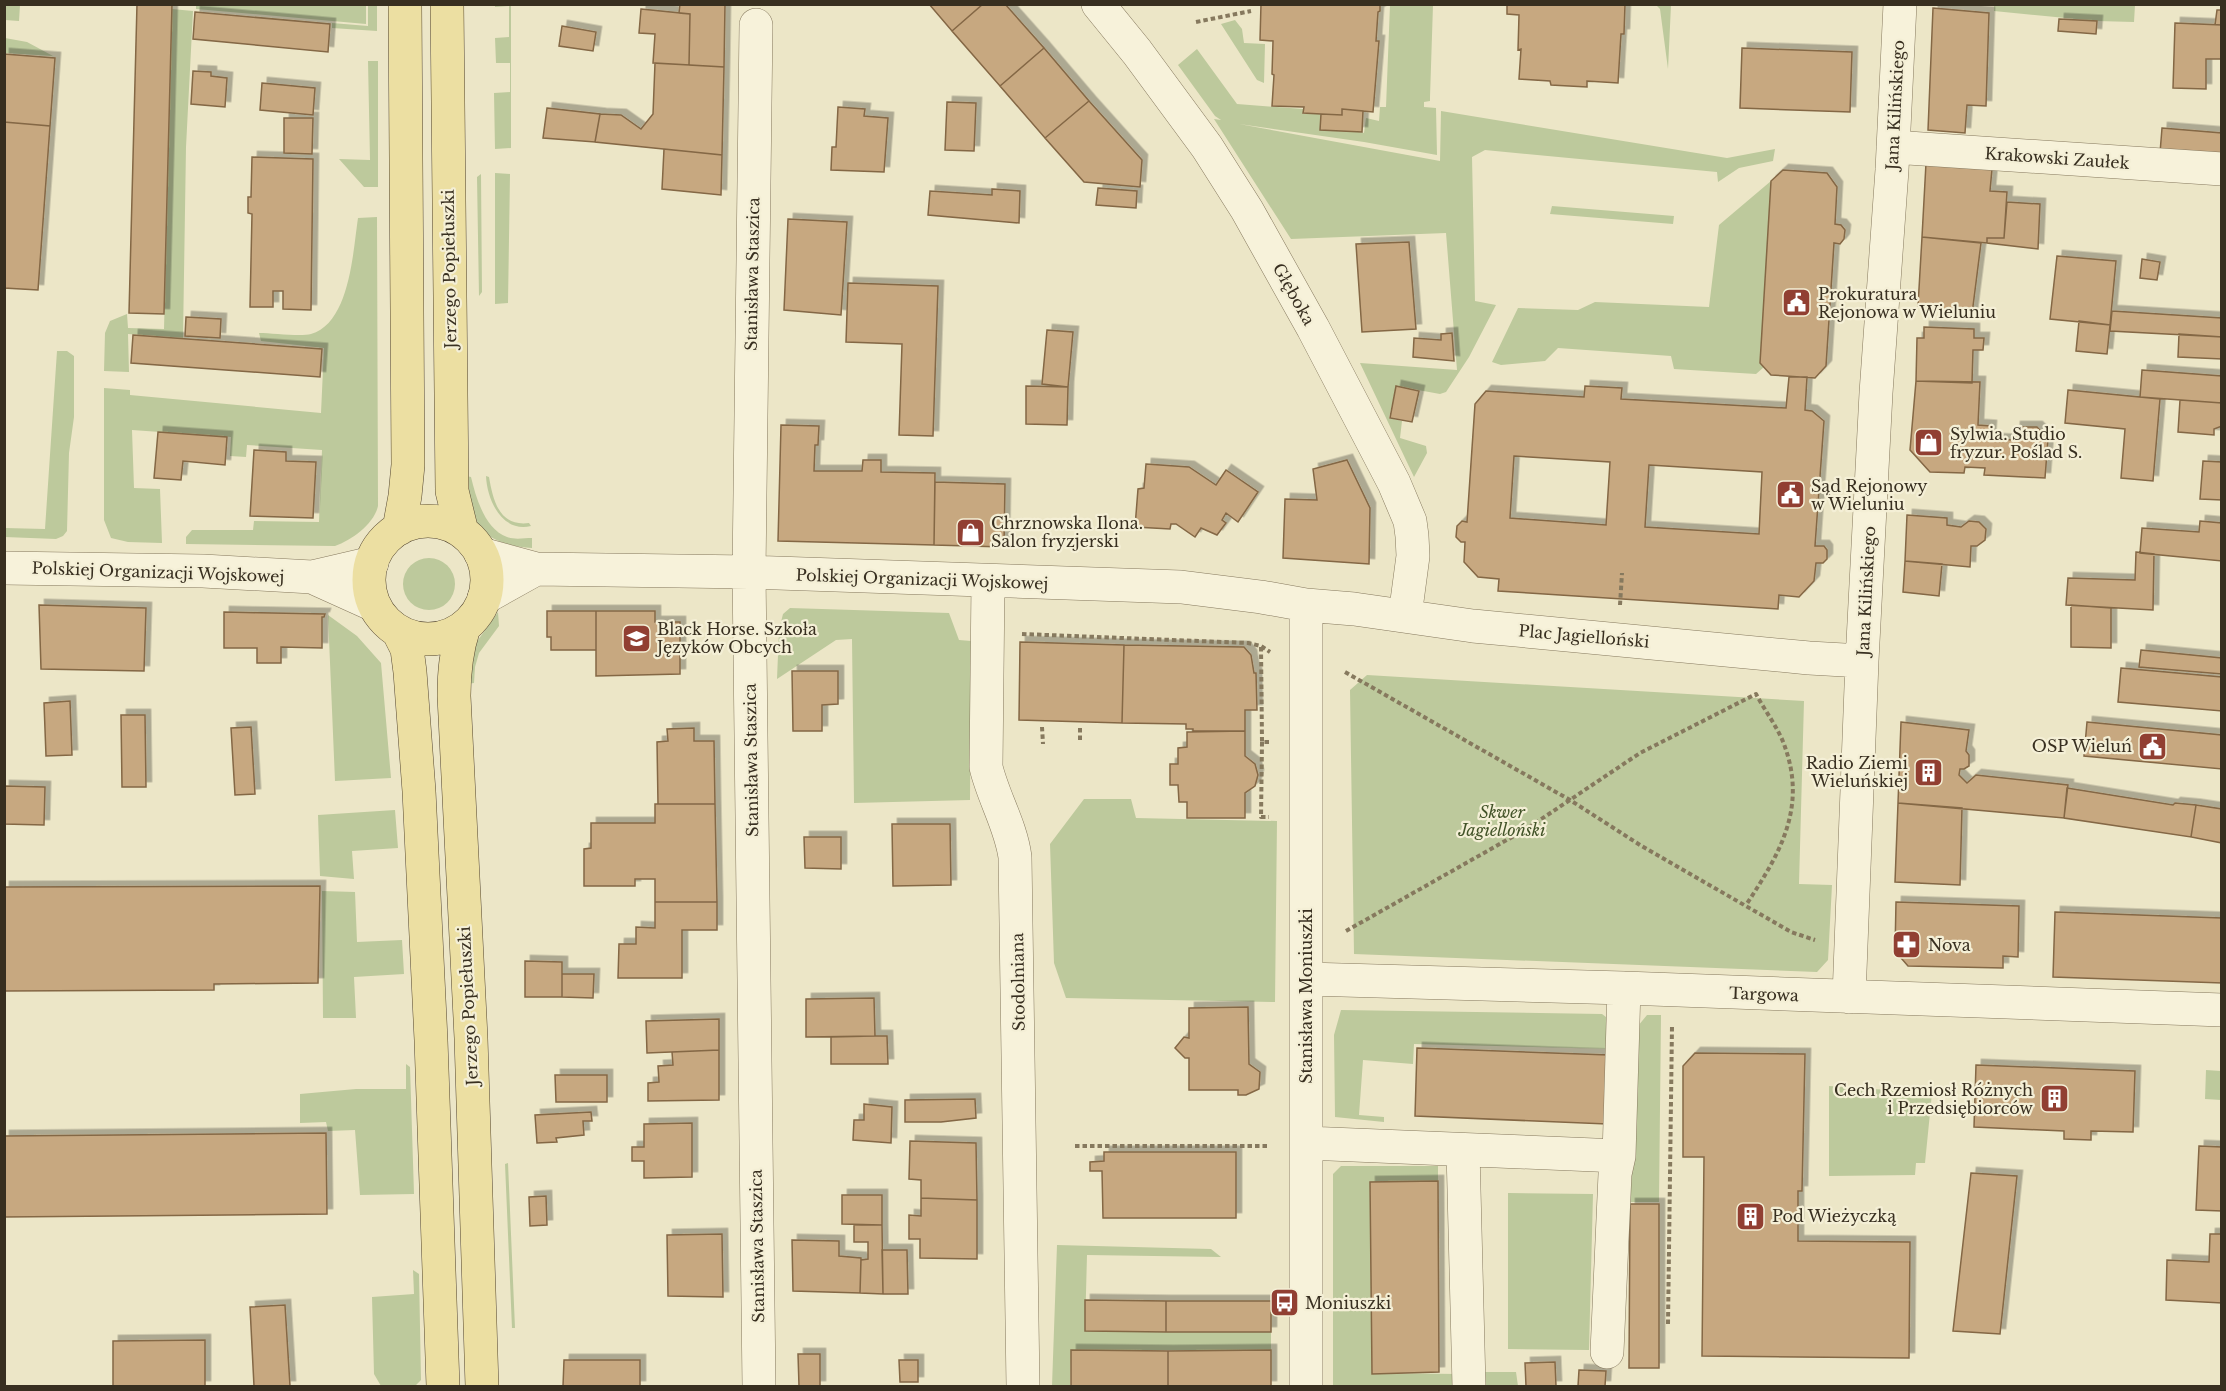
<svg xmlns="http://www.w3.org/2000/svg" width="2226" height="1391" viewBox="0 0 2226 1391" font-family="'Libre Baskerville',serif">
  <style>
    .green { fill: #bdc99c }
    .building { fill: #c7a880; stroke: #846745; stroke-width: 1.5; fill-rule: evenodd; filter: url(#shadow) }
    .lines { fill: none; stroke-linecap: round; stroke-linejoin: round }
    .minor-casing { stroke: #86795e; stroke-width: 34 }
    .major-casing { stroke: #554731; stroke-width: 34 }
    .path { stroke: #86795e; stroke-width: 4; stroke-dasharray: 4.5 3; stroke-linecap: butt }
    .minor { stroke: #f7f2da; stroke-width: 33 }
    .major { stroke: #ecdfa2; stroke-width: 33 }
    .labels { text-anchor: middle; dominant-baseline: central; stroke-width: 4.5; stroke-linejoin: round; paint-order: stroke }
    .street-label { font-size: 16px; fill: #382f20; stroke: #f4efd6 }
    .poi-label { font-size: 16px; fill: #382f20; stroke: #f4efd6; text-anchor: start }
    .park-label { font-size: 16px; font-style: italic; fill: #425328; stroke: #f4efd6 }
  </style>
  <defs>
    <filter id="shadow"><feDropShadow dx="5.5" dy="-5.5" stdDeviation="0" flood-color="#0004"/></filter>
  </defs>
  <rect width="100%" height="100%" fill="#ece6c7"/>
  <path class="green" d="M196 4 366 5V24L196 9Z
    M4 5H20L19 21 5 20Z
    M368 5H377V31L332 28V23L368 26Z
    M495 5H511V148L495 149 494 93 510 92V63H496L495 38 509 37V6L495 7Z
    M1390 5H1433L1430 97V101L1424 102V107L1436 108 1437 155 1364 142 1239 124 1440 161 1441 111 1727 158 1775 149 1773 161 1739 168 1718 182 1717 172 1485 150 1472 157 1475 301 1496 305 1469 357 1446 392 1440 394 1396 386 1389 418 1402 421 1400 438 1426 446 1427 453 1414 477 1360 363 1457 370 1446 233 1291 239 1214 119 1221 120 1215 116 1178 65 1197 49 1237 104 1303 109V114H1321L1364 133 1366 118 1379 121 1380 107H1386Z
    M1656 5H1671L1668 69 1660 9Z
    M1994 5H2135L2134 22 2097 21 1994 11Z
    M172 9 193 11 186 147 183 338 128 334 129 372 104 371 105 333 110 321 127 314 128 328 164 329Z
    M1235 20 1242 29 1244 43 1265 44 1264 83 1257 80 1221 24Z
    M5 38 27 42 53 56 5 53Z
    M368 61H378V187H364L339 159 370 160Z
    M495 173 510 174 508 303 495 304Z
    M481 174 482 292 479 296 477 177Z
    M1771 181 1760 363 1764 367 1756 374 1674 369 1671 356 1558 348 1545 361 1501 365 1492 362 1518 308 1578 310 1595 302 1709 307 1719 225Z
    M1552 206 1674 216 1673 224 1550 214Z
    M377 217 378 506C374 524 352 540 335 546L186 544V537L192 530H253L254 521 319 522 322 450 247 445 246 457 230 456 231 437 132 430 134 488 160 489 162 543 128 542 111 538 104 520V388L130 390V395L321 413 324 348 261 341 259 333C272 333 301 337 311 334 350 323 353 251 358 218Z
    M57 351H67L74 356V417L69 453 67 531 63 536 56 539 5 537V528L45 529Z
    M466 476 471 477C476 498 485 529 507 537 515 540 524 538 532 538V548C505 547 478 537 469 509 466 499 467 486 466 476Z
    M486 476 489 477C493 500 499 527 529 523L531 526C502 533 487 500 486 476Z
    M403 584a26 26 0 1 1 52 0a26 26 0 1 1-52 0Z
    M790 608 949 613 959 640 971 641 970 800 854 803 852 639 836 640 777 679 779 630 783 614Z
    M498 612 499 626 479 653 475 667 474 683 466 684 473 647Z
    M328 615 357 636 381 663 391 778 335 781Z
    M1367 675 1804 701 1799 884 1832 885 1828 960 1817 972 1354 954 1350 690Z
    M1084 799H1131L1136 818 1277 821 1275 1002 1066 998 1054 963 1050 844Z
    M395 810 398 848 352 851 354 879 320 876 318 815Z
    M322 891 355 892 357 942 402 940 404 974 354 977 356 1018H323Z
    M1341 1010 1602 1014 1610 1020V1049L1414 1044 1413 1064 1363 1060 1359 1115 1384 1117V1122L1335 1117 1334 1035Z
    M1647 1015H1661L1659 1202H1620L1638 1026Z
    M406 1064 410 1067 414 1194 360 1195 355 1130 328 1131 326 1122 300 1123V1094L356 1089H406Z
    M2206 1070 2221 1071V1100L2205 1099Z
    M1829 1086 1932 1093 1925 1163H1916L1915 1175 1829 1176Z
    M508 1163 515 1328H512L505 1164Z
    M1341 1166H1438V1181L1370 1182 1372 1373 1458 1374 1457 1386H1335L1333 1385V1174Z
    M1508 1193 1593 1194 1589 1350 1508 1349Z
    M1057 1245 1211 1249 1221 1257 1087 1255 1085 1331 1271 1332V1350H1071L1070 1386H1052Z
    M413 1270 419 1274 421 1380 415 1386H381L374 1374 372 1297 414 1294Z
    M1482 1372H1516L1518 1386H1483Z"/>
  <path class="building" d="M137 4H172L164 314 129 313Z
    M680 4H725L724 67 689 65 690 14 679 13Z
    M929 4H983L952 31Z
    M983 4H1005L1044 48 1000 86 952 31Z
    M1261 4H1380V11L1378 12 1376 41H1379L1373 112 1342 109V115L1321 114 1303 113 1304 107 1272 106 1274 75 1272 74 1273 41 1260 40Z
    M1507 4H1625L1624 34H1621L1618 83 1587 81V87L1551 85 1550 81 1519 79 1521 49 1518 50 1519 15 1507 14Z
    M1933 8 1989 13 1986 106 1967 105 1965 133 1928 130Z
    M641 9 690 14 689 65 653 63 655 34 639 33Z
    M2217 10H2222V25H2215Z
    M195 12 330 24 328 52 193 39Z
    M2059 19 2097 21 2096 34 2058 31Z
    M2175 23 2222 25V59H2206V89L2173 88Z
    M562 26 596 32 593 51 559 46Z
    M1044 48 1089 101 1045 138 1000 86Z
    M1742 48 1852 52 1850 112 1740 108Z
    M4 54 55 58 50 126 4 122Z
    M655 63 724 67 722 155 595 142 600 114 621 115 641 129 653 114Z
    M193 71 211 72V76L227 78 225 107 191 104Z
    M262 83 315 88 313 115 260 110Z
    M1089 101 1142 160 1140 187 1084 182 1045 138Z
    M947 102 976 103 974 151 945 150Z
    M838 107 865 109 864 116 888 118 884 172 831 170 832 147H836Z
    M547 108 600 114 595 142 543 138Z
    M1342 109 1363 111 1362 132 1320 130 1321 114 1342 115Z
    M284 118H313L312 154 284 153Z
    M4 122 50 126 38 290 4 288Z
    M2162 128 2222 133V158L2160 153Z
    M664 149 722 155 721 195 662 189Z
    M252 157 313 159 311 310 283 309V291H273V307H250L252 214 248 213V197H251Z
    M1926 163 1992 169 1990 191 2007 192 2004 238H1987V243L1922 237Z
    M1783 170 1827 173 1837 187 1835 224 1841 225 1845 230 1844 239 1840 244 1834 243 1826 366 1815 378 1771 375 1760 363 1771 181Z
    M1098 188 1137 191 1136 208 1096 205Z
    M992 189 1020 191 1019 223 928 215 930 191 992 195Z
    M2007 202 2040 204 2038 249 1987 243V238H2004Z
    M788 219 847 222 841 315 784 310Z
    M1922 237 1981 243 1972 314 1918 306Z
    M1409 242 1416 329 1362 332 1356 244Z
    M2057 256 2116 261 2110 325 2050 319Z
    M2142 259 2160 262 2157 280 2140 278Z
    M848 283 938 286 933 436 899 435 902 344 846 342Z
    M2112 311 2222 318V337L2110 331Z
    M186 317 221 319 220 338 185 336Z
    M2079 321 2110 325 2107 354 2076 351Z
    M1924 327 1974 329V338H1984L1983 350H1973L1972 383 1916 381 1917 338H1924Z
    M1047 330 1073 332 1068 387 1042 384Z
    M1452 333 1454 361 1413 357 1414 338 1441 340V334Z
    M2179 334 2222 337V359L2178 357Z
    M133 335 322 349 320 377 131 363Z
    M2142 370 2222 376V403L2140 397Z
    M1789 377H1807L1805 410 1812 411 1824 421 1815 546H1824L1827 550V559L1823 563H1816L1814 581 1799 597 1779 595 1778 609 1498 591 1499 579 1478 577 1464 562 1465 542H1461L1456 537 1457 526 1462 521 1467 522 1475 404 1486 391 1584 397 1585 386 1622 388 1621 399 1786 408ZM1514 456 1610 462 1606 525 1510 518ZM1649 465 1762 472 1759 534 1645 527Z
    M1916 381 1980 382 1978 425 1991 426 1990 439 2014 440 2015 427H2037L2048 439 2045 478 1984 475 1985 468 1965 467 1964 473 1930 472 1910 450Z
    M1026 386 1068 387 1067 425 1026 424Z
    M1396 386 1419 391 1412 422 1390 418Z
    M2068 390 2160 399 2153 481 2121 478 2125 429 2065 423Z
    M2180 400 2222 403V426L2214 429V435L2178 432Z
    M781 425 819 426 818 445H815L814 471H862L863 460H881V472L935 473 934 545 778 541Z
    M158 432 227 437 225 465 183 461 181 480 154 478Z
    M254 450 286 452V461L316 462 313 518 250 516Z
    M1347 460 1370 508 1369 564 1283 558 1285 499 1317 500 1313 469Z
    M2203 461 2222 462V500L2200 499Z
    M1146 464 1189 467 1216 485 1226 470 1258 492 1238 522 1226 513 1222 520 1226 523 1217 535 1201 528 1195 537 1176 524H1171L1170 529 1135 527 1138 489 1144 488Z
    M935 482 1005 484 1004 547 934 545Z
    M1907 515 1947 518V525L1961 527 1969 521 1979 522 1986 529 1985 540 1977 546H1971L1970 567 1905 561Z
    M2200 521 2222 523V561L2140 553 2142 528 2199 532Z
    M2136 552 2154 554 2153 610 2066 605 2068 578 2135 580Z
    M1905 561 1942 564 1939 596 1903 592Z
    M39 605 146 608 144 671 41 669Z
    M2071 605 2111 608V648L2071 647Z
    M547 611H596V650H551V637H547Z
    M596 611H655V622H680V674L596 676Z
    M224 612 325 614 324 617H322V648L281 647V663H257V648H224Z
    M1020 642 1124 645 1122 723 1019 720Z
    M1124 645 1244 647 1251 655 1254 673H1256L1257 710H1245V731H1193V729H1186V724L1122 723Z
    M2141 650 2222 658V674L2139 667Z
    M2121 668 2222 677V711L2118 702Z
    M792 671H838V704L822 705V731H793Z
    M70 701 72 755 46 756 44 703Z
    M121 715H145L146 787H122Z
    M1901 722 1969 730 1966 751 1969 755V766L1964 769H1960L1959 775 1967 783 1976 775 2068 785 2064 818 1898 803Z
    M2087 722 2222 735V769L2084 756Z
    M251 727 255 794 235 795 231 728Z
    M694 728V741H714L715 804H658L657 742 668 741 667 729Z
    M1245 731V756L1255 764 1258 775 1255 786 1245 793V818H1187V802H1179L1178 785H1170V764H1178V748L1187 747V732Z
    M4 786 45 787 44 825 4 824Z
    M2067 788 2173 805 2175 803 2196 805 2191 837 2064 818Z
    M1898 803 1962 808 1960 885 1895 882Z
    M655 804H715L717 902H655V879H635V886H584V849L591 848V823H655Z
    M2196 805 2222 809V843L2191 837Z
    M892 824H950L951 885 893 886Z
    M804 837H841V869L805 868Z
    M320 886 318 983 214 984V990L4 991V887Z
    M655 902H717V930H682V978H618L619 944H636V927L655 928Z
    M1896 902 2019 906 2018 957 2003 956V968L1908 966 1895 951Z
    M2055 912 2222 918V983L2053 977Z
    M525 961 562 962V997H525Z
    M562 974H594L593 998 562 997Z
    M874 998 875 1036 806 1037V999Z
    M1248 1007 1249 1064 1260 1072 1259 1089 1246 1095H1238V1090H1189V1058H1185L1175 1048 1184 1037 1189 1038V1008Z
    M719 1019V1050L647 1053 646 1021Z
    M875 1036H887L888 1064H831V1037Z
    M1417 1048 1609 1055 1607 1124 1415 1116Z
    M719 1050V1100L648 1101V1083L659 1082 658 1066 673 1065 672 1052Z
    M1695 1053 1805 1054 1802 1191H1798V1241L1910 1242 1909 1358 1702 1356 1704 1157H1683V1066Z
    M1976 1065 2135 1071 2133 1132 2091 1131V1140L2064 1139V1131L1974 1127Z
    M555 1075H607V1102H556Z
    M975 1099 976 1118 941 1122H905V1100Z
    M864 1104 892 1107 891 1143 853 1140 854 1120H864Z
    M591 1112 592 1121H583L584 1135 556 1138 557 1142 537 1143 535 1115Z
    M692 1123V1177L644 1178V1161H632V1147H644V1124Z
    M326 1133 327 1214 4 1217V1136Z
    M910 1141 976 1143 977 1200 921 1198V1180L909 1179Z
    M2199 1146 2222 1147V1211L2196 1210Z
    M1104 1152H1236V1218H1103L1102 1171H1090V1162L1104 1161Z
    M1971 1173 2017 1176 2000 1334 1953 1331Z
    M1438 1181 1439 1372 1372 1374 1370 1182Z
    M842 1195H882V1225L842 1224Z
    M546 1196 547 1225 530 1226 529 1197Z
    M921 1198 977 1200V1259L920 1258V1239H909V1215L921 1216Z
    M1630 1204H1659V1368H1629Z
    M854 1225H882L883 1294 860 1293 861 1260 868 1259V1242H854Z
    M722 1234 723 1297 668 1296 667 1235Z
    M2210 1234H2222V1303L2166 1300 2167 1260 2209 1262Z
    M792 1240 839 1241V1256L861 1258 860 1293 793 1291Z
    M882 1250H907L908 1294H883Z
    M1085 1300 1166 1301V1332L1085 1331Z
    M1166 1301H1271V1332H1166Z
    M285 1305 290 1386H254L250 1307Z
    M205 1340V1386H113V1341Z
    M1071 1350 1168 1351V1386H1071Z
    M1271 1350V1386H1168V1351Z
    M798 1354H820V1386H799Z
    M564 1360H640V1386H563Z
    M899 1360H918V1382H900Z
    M1555 1362 1556 1386H1526L1525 1363Z
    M1579 1370 1606 1371 1605 1386H1578Z"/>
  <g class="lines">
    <defs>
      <path id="minor" d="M1098 4 1137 52 1207 147 1247 210 1313 328 1394 483 1410 521 1412 536 1413 556 1405 616
        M756 25 749 572 759 1386
        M1893 147 2222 169
        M481 554 536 569 749 572 1181 587 1261 597 1306 605 1354 609 1473 626 1809 658 1862 661
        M4 568 203 571 312 577 374 605
        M312 577 372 563
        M988 582 986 767C993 797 1011 826 1015 857L1023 1386
        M484 598 536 569
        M1306 605V1386
        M1307 979 1624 988 2222 1010
        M1849 997 1862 661 1876 393 1892 170 1900 4
        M1306 1143 1619 1156
        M1463 1150 1469 1386
        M1607 1352 1615 1174 1619 1156 1624 988"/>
      <path id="major" d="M447 4 452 491 462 532
        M369 580a59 59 0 1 1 118 0a59 59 0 1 1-118 0Z
        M399 529 405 496 408 465 405 4
        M464 627C456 651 454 671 454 696L471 1038 482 1386
        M398 631 407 649 410 672 419 791 431 1040 443 1386"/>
    </defs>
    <use href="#minor" class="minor-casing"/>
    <use href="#major" class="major-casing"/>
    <path class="path" d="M1196 22 1251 11
      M1620 605 1622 573
      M1022 634 1248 643 1261 646 1270 652
      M1261 647 1262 742H1270
      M1345 672 1570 800 1640 845 1791 932 1815 940
      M1042 727 1043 744
      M1080 728V742
      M1262 742 1261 817H1269
      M1346 931 1528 828 1640 753 1756 694C1765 711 1779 729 1785 747 1807 809 1779 855 1746 905
      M1075 1146H1269
      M1668 1324 1672 1026"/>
    <use href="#minor" class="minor"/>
    <use href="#major" class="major"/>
  </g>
  <defs>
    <symbol id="civic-square" viewBox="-11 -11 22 22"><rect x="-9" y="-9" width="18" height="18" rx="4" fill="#913f32" stroke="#f4efd6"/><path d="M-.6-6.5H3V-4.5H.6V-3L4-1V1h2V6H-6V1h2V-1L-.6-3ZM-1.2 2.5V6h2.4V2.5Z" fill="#fff"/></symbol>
    <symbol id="shop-square" viewBox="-11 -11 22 22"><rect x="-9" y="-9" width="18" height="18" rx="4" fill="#913f32" stroke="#f4efd6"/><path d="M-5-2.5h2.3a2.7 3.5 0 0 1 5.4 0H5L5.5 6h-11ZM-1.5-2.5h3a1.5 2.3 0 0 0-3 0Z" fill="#fff"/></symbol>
    <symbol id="school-square" viewBox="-11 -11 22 22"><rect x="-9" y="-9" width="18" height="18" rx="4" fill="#913f32" stroke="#f4efd6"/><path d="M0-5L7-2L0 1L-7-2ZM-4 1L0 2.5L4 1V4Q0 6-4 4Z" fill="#fff"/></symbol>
    <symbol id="building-square" viewBox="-11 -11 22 22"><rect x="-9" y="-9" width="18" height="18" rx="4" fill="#913f32" stroke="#f4efd6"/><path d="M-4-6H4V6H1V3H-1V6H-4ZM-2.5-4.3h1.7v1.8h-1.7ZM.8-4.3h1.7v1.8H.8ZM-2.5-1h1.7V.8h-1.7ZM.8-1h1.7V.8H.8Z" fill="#fff"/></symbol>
    <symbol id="pharmacy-square" viewBox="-11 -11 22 22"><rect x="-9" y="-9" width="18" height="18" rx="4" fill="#913f32" stroke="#f4efd6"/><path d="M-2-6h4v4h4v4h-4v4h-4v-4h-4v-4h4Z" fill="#fff"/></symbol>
    <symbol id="bus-square" viewBox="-11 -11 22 22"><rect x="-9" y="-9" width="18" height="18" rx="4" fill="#913f32" stroke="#f4efd6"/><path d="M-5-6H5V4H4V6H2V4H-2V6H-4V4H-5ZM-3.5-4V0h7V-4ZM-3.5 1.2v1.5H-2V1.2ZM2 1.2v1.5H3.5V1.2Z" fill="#fff"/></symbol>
  </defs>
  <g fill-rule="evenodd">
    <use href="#civic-square" x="1780" y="286" width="33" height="33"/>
    <use href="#shop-square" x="1912" y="426" width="33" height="33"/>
    <use href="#civic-square" x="1774" y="478" width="33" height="33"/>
    <use href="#shop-square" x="954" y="516" width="33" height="33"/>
    <use href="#school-square" x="620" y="622" width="33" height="33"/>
    <use href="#civic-square" x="2136" y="730" width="33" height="33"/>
    <use href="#building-square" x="1912" y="756" width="33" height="33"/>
    <use href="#pharmacy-square" x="1890" y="928" width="33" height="33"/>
    <use href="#building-square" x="2038" y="1082" width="33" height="33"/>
    <use href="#building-square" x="1734" y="1200" width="33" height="33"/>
    <use href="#bus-square" x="1268" y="1286" width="33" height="33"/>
  </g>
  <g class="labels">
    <g class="street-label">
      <text transform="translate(1895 105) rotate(-87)">Jana Kilińskiego</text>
      <text transform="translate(2057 158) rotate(4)">Krakowski Zaułek</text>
      <text transform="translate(449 269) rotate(-91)">Jerzego Popiełuszki</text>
      <text transform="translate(752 274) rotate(-89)">Stanisława Staszica</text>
      <text transform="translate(1294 294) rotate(61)">Głęboka</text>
      <text transform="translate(158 572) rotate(2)">Polskiej Organizacji Wojskowej</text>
      <text transform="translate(922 579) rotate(2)">Polskiej Organizacji Wojskowej</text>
      <text transform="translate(1866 591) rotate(-87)">Jana Kilińskiego</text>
      <text transform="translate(1584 636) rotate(5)">Plac Jagielloński</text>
      <text transform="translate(751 760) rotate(-91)">Stanisława Staszica</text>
      <text transform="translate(1018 982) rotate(-91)">Stodolniana</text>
      <text transform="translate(1764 994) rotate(2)">Targowa</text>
      <text transform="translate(1306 996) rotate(-90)">Stanisława Moniuszki</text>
      <text transform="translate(468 1006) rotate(-93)">Jerzego Popiełuszki</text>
      <text transform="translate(757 1246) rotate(-91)">Stanisława Staszica</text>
    </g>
    <g class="poi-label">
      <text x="1818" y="294">Prokuratura<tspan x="1818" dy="18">Rejonowa w Wieluniu</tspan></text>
      <text x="1950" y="434">Sylwia. Studio<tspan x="1950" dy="18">fryzur. Poślad S.</tspan></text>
      <text x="1811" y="486">Sąd Rejonowy<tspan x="1811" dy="18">w Wieluniu</tspan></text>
      <text x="991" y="523">Chrznowska Ilona.<tspan x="991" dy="18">Salon fryzjerski</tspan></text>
      <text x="657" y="629">Black Horse. Szkoła<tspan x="657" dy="18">Języków Obcych</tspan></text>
      <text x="2132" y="746" text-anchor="end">OSP Wieluń</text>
      <text x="1908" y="763" text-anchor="end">Radio Ziemi<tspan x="1908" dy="18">Wieluńskiej</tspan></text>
      <text x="1928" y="945">Nova</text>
      <text x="2033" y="1090" text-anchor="end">Cech Rzemiosł Różnych<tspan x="2033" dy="18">i Przedsiębiorców</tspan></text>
      <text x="1772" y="1216">Pod Wieżyczką</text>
      <text x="1305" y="1303">Moniuszki</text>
    </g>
    <g class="park-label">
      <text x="1502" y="812">Skwer<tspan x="1502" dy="18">Jagielloński</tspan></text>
    </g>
  </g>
  <rect width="2226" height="1391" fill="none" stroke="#382f20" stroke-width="12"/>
</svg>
